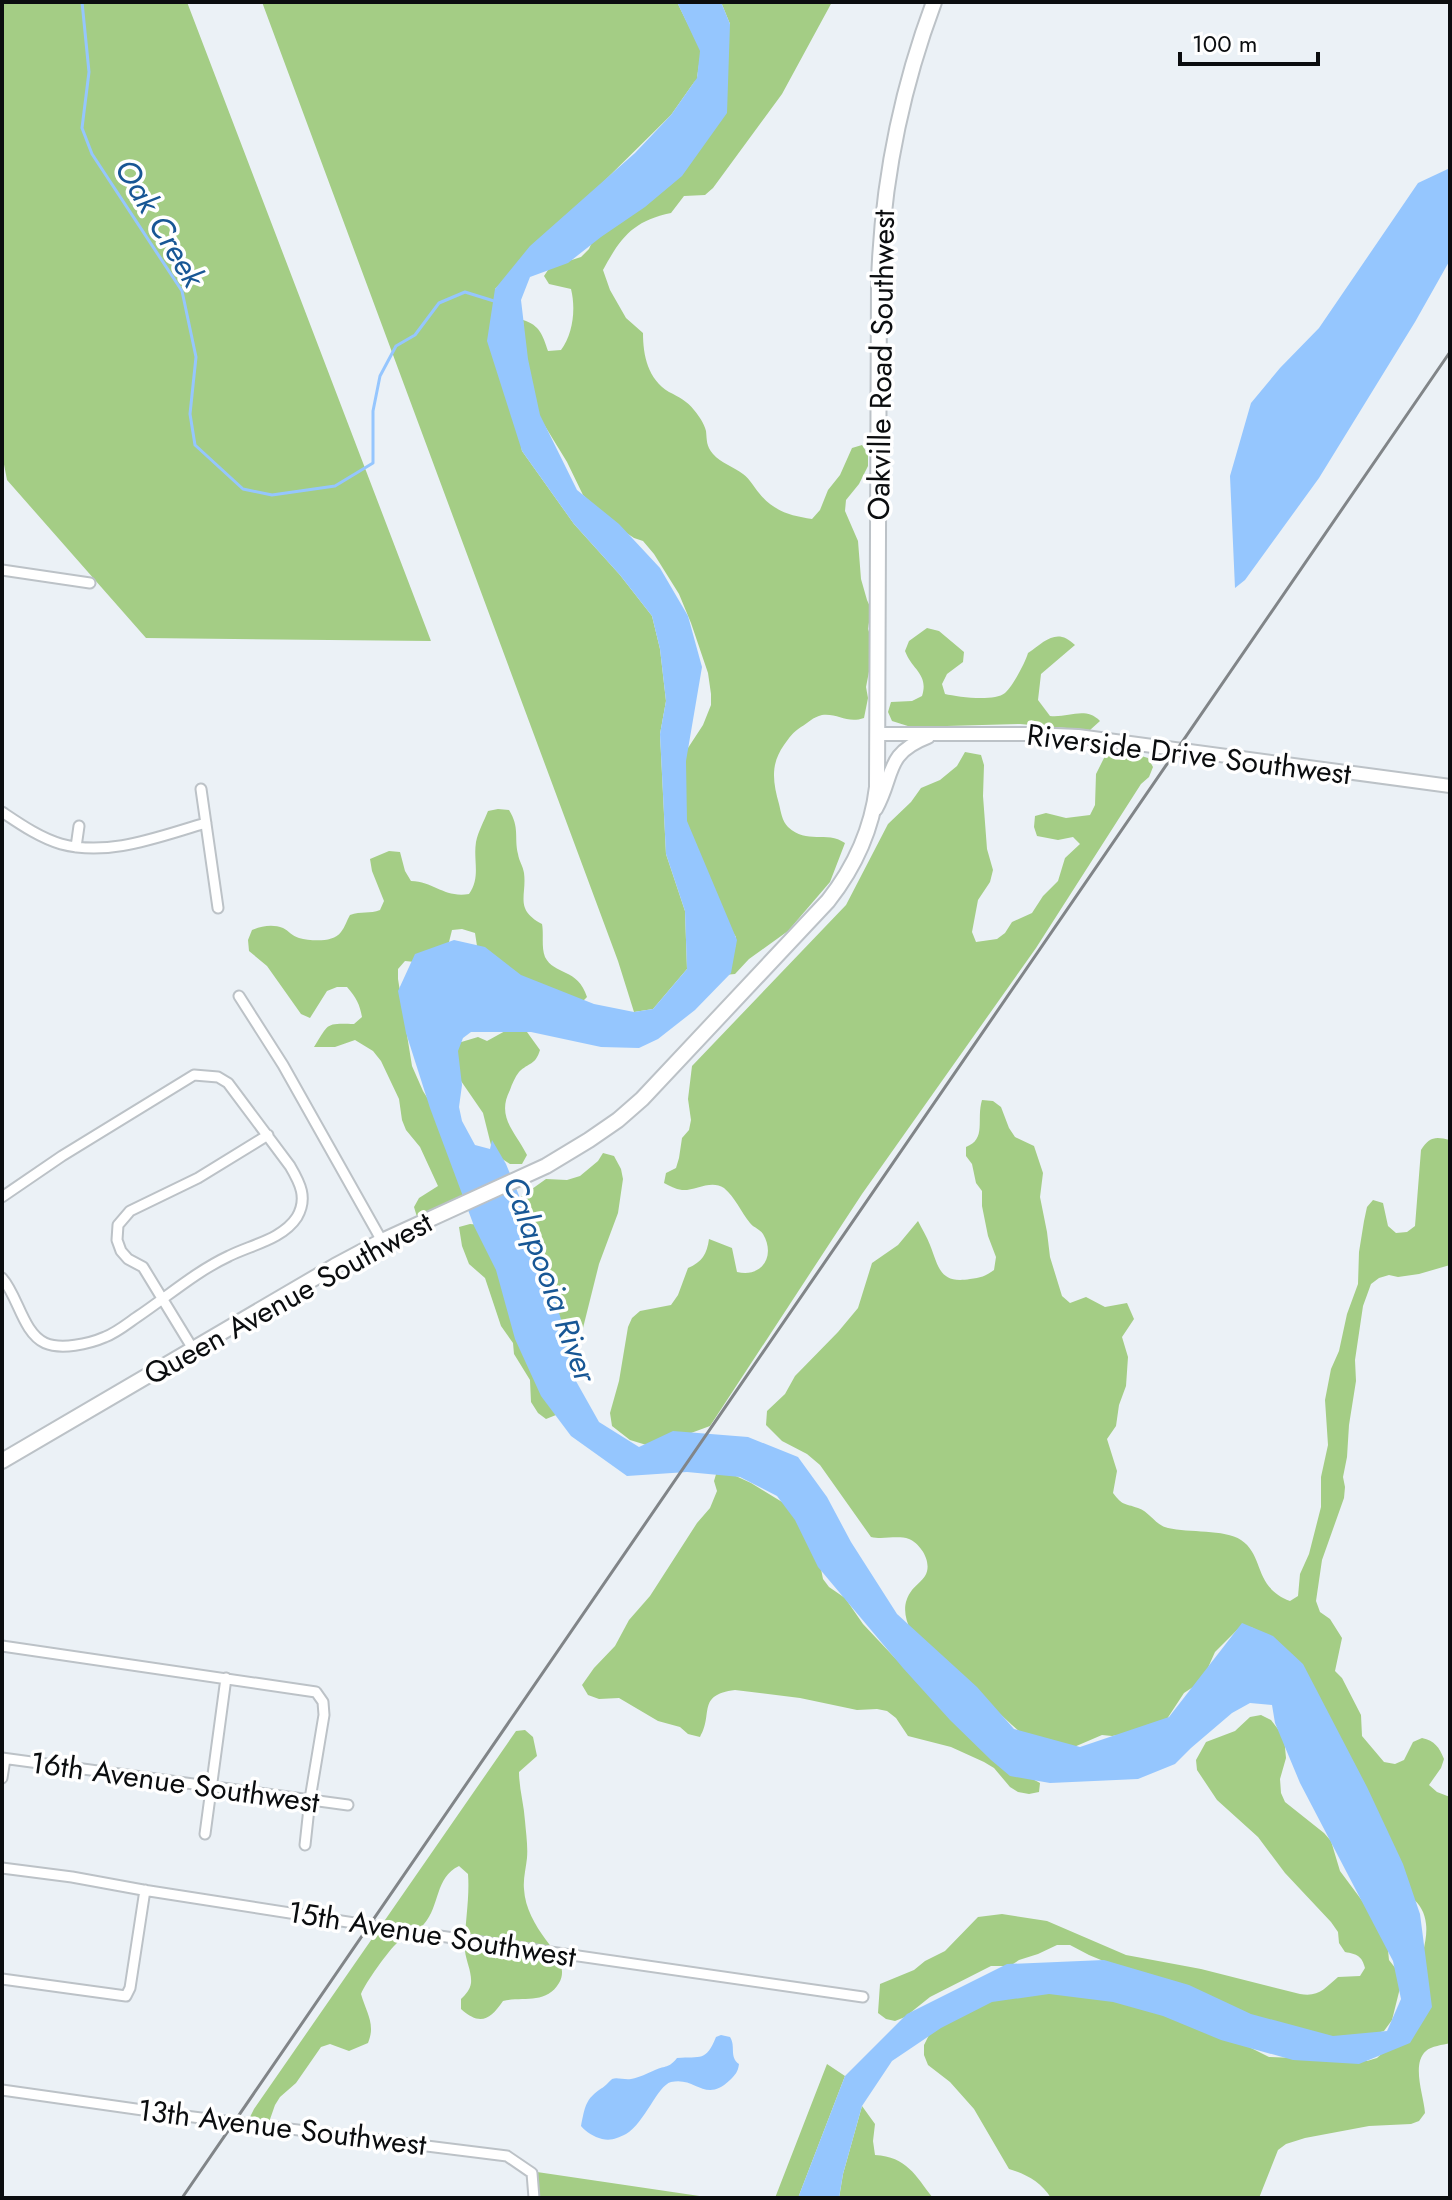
<svg xmlns="http://www.w3.org/2000/svg" width="1452" height="2200" viewBox="0 0 1452 2200" font-family="Jost,sans-serif">
  <style>
    .green { fill: #a4cd85 }
    .water { fill: #95c6fe }
    .lines { fill: none; stroke-linecap: round; stroke-linejoin: round }
    .stream { stroke: #95c6fe; stroke-width: 3 }
    .minor-casing { stroke: #bcc2c7; stroke-width: 13 }
    .tertiary-casing { stroke: #bcc2c7; stroke-width: 16 }
    .secondary-casing { stroke: #bcc2c7; stroke-width: 18 }
    .minor { stroke: #fff; stroke-width: 9 }
    .tertiary { stroke: #fff; stroke-width: 12 }
    .secondary { stroke: #fff; stroke-width: 14 }
    .rail { stroke: #818588; stroke-width: 3 }
    .labels { text-anchor: middle; dominant-baseline: central; stroke-width: 7; stroke-linejoin: round; paint-order: stroke }
    .street-label { font-size: 30px; fill: #0b0d0f; stroke: #fff }
    .water-label { font-size: 32px; font-style: italic; fill: #185795; stroke: #fff }
  </style>
  <rect width="100%" height="100%" fill="#ebf1f6"/>
  <path class="green" d="M2 2H187L431 641 146 638 7 480 2 454Z
    M262 2H677L701 51 697 78 671 115 495 289 522 451 574 524 620 575 652 616 660 649 666 701 660 734 666 854 685 911 687 969 653 1009 634 1012 618 961Z
    M721 2H832L782 94 713 188 705 195 684 196 671 213C633 221 621 237 603 270L610 290 626 318 643 333C643 356 648 379 669 392 679 397 687 401 694 410 699 416 704 423 706 431 707 440 706 446 713 454 721 463 734 467 743 474 750 479 754 487 759 493 773 511 791 516 812 519L820 510 828 490 840 475 852 448 862 445 868 454V466L859 484 846 500 845 511 858 541 861 579 867 600 871 609 868 629 874 646 866 687 868 698 864 718C847 724 838 713 822 715 813 717 808 723 801 727 793 732 789 738 784 745 770 765 773 782 779 804 781 812 782 821 788 827 807 845 826 830 845 843L830 882 788 931 749 959 735 974 724 975C729 960 736 955 736 937L719 912 685 817 686 751 703 725 711 705V694L708 673 691 623 679 594 654 554 643 541 634 538 616 526 583 495 567 462 537 413 528 394 523 320C540 325 543 336 548 351L561 350C573 334 576 309 571 289L549 284 544 276 550 267 581 257 589 249 593 240 608 223 730 24Z
    M927 628 939 631 964 652 963 662 947 674 942 684 945 694C958 697 994 702 1005 693 1013 686 1025 663 1028 653 1045 641 1057 627 1075 645L1041 674 1038 700 1050 716C1069 718 1085 706 1100 721L1090 730 1020 724 911 727 892 721 888 712 891 702 912 701 922 696C929 674 912 670 905 651L909 641Z
    M965 752 981 755 984 765 983 796 987 849 993 870 990 882 978 900 972 932 976 942 997 939 1005 933 1012 922 1032 913 1043 896 1058 881 1065 858 1080 844 1073 837 1058 840 1037 836 1034 827 1035 816 1046 813 1066 818 1090 815 1095 805 1096 774 1105 756 1138 755 1148 758 1153 767 1149 777 1141 784 1036 948 862 1194 710 1426 653 1447 630 1440 612 1426 610 1413 619 1381 628 1327 632 1318 640 1311 671 1305 678 1295 688 1268C702 1262 707 1254 709 1239L732 1248 737 1272C762 1278 776 1256 763 1234 760 1229 754 1228 750 1223 741 1212 735 1197 724 1188 711 1179 695 1191 682 1190 675 1189 670 1186 664 1183L666 1173 676 1168 679 1158 682 1138 689 1130 691 1120 688 1099 692 1066 846 905 888 824 911 802 921 788 940 780 957 766Z
    M498 809 509 810C520 828 514 837 518 854 519 861 523 866 524 873 527 896 514 909 542 924 544 934 541 947 545 957 554 975 578 968 587 997L580 1004 476 957 477 946 475 933 462 929 452 930 448 946 425 963 405 961 398 969V979L412 1066 423 1091 434 1109 465 1198 428 1215 417 1217 414 1207 419 1198 438 1186 420 1147 406 1130 402 1120 399 1099 381 1061 373 1051 355 1040 335 1047H314C329 1024 324 1023 354 1024L362 1017C360 1005 356 997 347 987H337L327 991 310 1018 301 1014 267 966 249 951 248 940 252 930C261 926 273 924 283 928 289 931 292 936 299 938 311 941 333 943 341 932 345 927 347 920 350 915 361 911 370 914 380 910L384 901 372 871 370 859 389 851 400 852 405 871 411 881C435 882 444 898 469 894 481 877 473 861 476 842 478 832 484 821 488 811Z
    M507 1030 527 1032 540 1050C535 1066 529 1062 519 1072 515 1077 512 1084 510 1090 496 1117 515 1131 527 1155L522 1164H510L493 1153 483 1113 461 1081 454 1062 458 1043 478 1037 487 1041Z
    M982 1100 993 1101 1001 1107 1009 1128 1015 1137 1034 1146 1043 1173 1040 1197 1047 1232 1050 1257 1062 1296 1070 1303 1086 1297 1105 1307 1127 1303 1134 1319 1122 1337 1128 1357 1126 1386 1119 1405 1116 1426 1107 1439 1117 1471 1113 1493C1123 1506 1124 1503 1138 1508 1150 1512 1155 1525 1168 1528 1189 1533 1224 1529 1241 1540 1265 1556 1253 1587 1290 1601L1298 1596 1300 1574 1309 1554 1321 1507V1477L1328 1445 1325 1400 1331 1369 1339 1351 1347 1314 1358 1284 1359 1252 1364 1221 1367 1207 1373 1200 1383 1203 1388 1226 1396 1233 1407 1232 1415 1226 1421 1150C1429 1137 1435 1136 1450 1140V1265L1419 1274 1398 1277 1389 1275 1379 1278 1371 1284 1363 1306 1355 1360 1356 1381 1349 1425 1347 1457 1343 1477 1345 1487 1344 1498 1322 1560 1316 1601 1320 1612 1330 1619 1342 1638 1335 1671 1342 1678 1361 1715 1362 1736 1384 1762 1395 1764 1404 1760 1413 1742 1422 1738C1435 1741 1439 1747 1444 1759L1441 1768 1429 1785 1437 1792 1450 1797V2043C1443 2045 1431 2046 1426 2051 1411 2064 1424 2096 1425 2113L1419 2121 1411 2124 1369 2126 1305 2138 1286 2144 1278 2150 1259 2198H1051C1041 2182 1026 2174 1009 2169L974 2109 950 2082 928 2065 924 2055V2045L929 2035 969 2004 1085 1983 1231 2038 1269 2057 1367 2061 1377 2058 1387 2049C1398 2020 1430 1953 1426 1924 1425 1913 1420 1904 1412 1898L1269 1637 1251 1627H1240L1215 1652 1202 1681 1184 1693 1161 1728 1112 1736 1102 1735 1074 1747 1033 1743 1012 1725 911 1631C904 1617 902 1603 912 1590 916 1585 922 1581 925 1576 933 1563 921 1544 909 1539 897 1535 883 1540 871 1537L820 1465 807 1454 782 1441 766 1425 767 1411 785 1394 795 1376 838 1332 858 1308 872 1263 898 1245 918 1221C922 1229 927 1237 930 1245 939 1268 940 1284 970 1279 980 1278 986 1276 994 1270L996 1257 988 1236 982 1206V1191L976 1183 972 1164 966 1156V1147C987 1139 976 1120 982 1100Z
    M603 1153 614 1156 621 1169 623 1179 618 1213 599 1264 578 1348 565 1363 556 1415 546 1419 538 1413 531 1402 530 1380 514 1354 513 1343 501 1326 485 1278 469 1264 462 1246 459 1227 470 1224 481 1225 546 1179 567 1180 580 1176 598 1161Z
    M717 1471 727 1472 751 1483 787 1505 819 1559 823 1579 829 1587 845 1598 863 1624 894 1657 1014 1769 1040 1783 1039 1792 1029 1794 1018 1792 1010 1787 994 1768 984 1762 951 1747 908 1736 896 1718 887 1711 877 1709 857 1710 800 1698 735 1690C696 1695 714 1714 700 1737L688 1734 680 1727 658 1721 619 1698 599 1699 588 1695 582 1685 594 1668 615 1646 629 1620 650 1596 697 1523 710 1508 717 1491 714 1481Z
    M1261 1715 1271 1720 1284 1737 1286 1758 1280 1779 1281 1793 1285 1802 1324 1833 1331 1841 1340 1871 1363 1902 1387 1940 1389 1960 1396 1969 1400 1988 1392 2020 1384 2031 1374 2034 1291 2039 1089 1955 1070 1945H1057L1038 1954 1019 1960 1010 1966H991L930 1997 905 2017 895 2021 886 2019 878 2013 880 1984 914 1970 925 1961 945 1951 978 1917 1002 1914 1047 1921 1126 1955 1201 1969 1300 1994C1319 1997 1324 1989 1338 1977L1360 1976 1365 1968C1362 1956 1357 1954 1345 1952L1339 1943 1338 1932 1331 1922 1285 1873 1258 1837 1217 1800 1197 1770 1196 1760 1206 1742 1235 1731 1250 1717Z
    M525 1730 533 1737 537 1756 519 1772C519 1788 524 1805 525 1821 526 1833 528 1846 527 1858 526 1868 523 1879 524 1889 525 1908 535 1925 546 1940 555 1952 568 1968 559 1983 546 2005 523 1996 503 2001 490 2020 480 2026 461 2009V1999C466 1994 470 1990 471 1983 472 1972 466 1961 465 1951 464 1926 470 1900 468 1874L459 1866C435 1877 440 1906 424 1924 417 1933 406 1935 398 1942 388 1951 366 1982 361 1994 366 2012 376 2024 368 2043L349 2051 330 2044 321 2047 296 2083 280 2097 275 2105 268 2125H257L249 2119 254 2109 516 1731Z
    M827 2064 845 2076 798 2198H775Z
    M862 2106 875 2124 873 2141 875 2155C907 2157 915 2175 933 2198H839L843 2174Z
    M537 2172 713 2198H535Z"/>
  <path class="water" d="M677 2H721L730 24 727 113 682 176 645 207 601 237 568 263 530 277 521 300 528 359 540 415 577 490 619 524 660 568 688 616 702 667 686 761 687 821 737 940 731 973 695 1010 658 1039 639 1048 601 1047 531 1032H471L463 1038 458 1051 462 1085 459 1107 462 1121 475 1145 490 1149 492 1140 506 1164 525 1210 562 1322 572 1374 599 1422 639 1447 673 1431 748 1437 798 1457 827 1497 851 1542 897 1614 977 1687 1014 1729 1080 1747 1169 1717 1242 1623 1273 1636 1303 1664 1367 1787 1403 1864 1420 1914 1432 2007 1410 2043 1359 2064 1293 2060 1221 2040 1163 2016 1113 2002 1049 1994 992 2002 941 2028 892 2061 862 2106 843 2174 839 2198H798L845 2076 907 2014 1007 1964 1104 1960 1189 1985 1251 2014 1333 2036 1387 2031 1401 1999 1393 1961 1300 1783 1275 1723 1272 1705 1250 1703 1232 1713 1191 1748 1175 1764 1138 1779 1050 1783 1010 1776 991 1760 950 1720 903 1668 818 1567 795 1520 777 1496 740 1477 687 1472 627 1476 571 1436 541 1396 515 1339 496 1270 474 1226 430 1108 406 1033 398 991 415 954 454 940 485 947 521 975 594 1004 634 1012 653 1009 687 969 685 911 666 854 660 734 666 701 660 649 652 616 620 575 574 524 522 451 487 341 495 289 530 246 635 153 671 115 697 78 700 51Z
    M1450 168V260L1415 322 1319 478 1245 580 1235 588 1230 476 1251 403 1280 368 1319 328 1418 183Z
    M721 2035 730 2037C736 2046 729 2057 739 2064 738 2072 735 2075 730 2080 705 2104 696 2076 671 2082 657 2086 645 2123 626 2134 617 2138 612 2141 602 2139 594 2137 586 2132 581 2126 585 2107 585 2099 602 2088 603 2088 611 2080 612 2079 617 2077 624 2080 631 2079 641 2077 646 2074 655 2070 666 2065 668 2069 677 2058 701 2056 706 2062 716 2037Z"/>
  <g class="lines">
    <path class="stream" d="M82 2 89 72 82 128 92 154 182 291 196 357 190 414 195 445 243 489 272 495 335 486 373 463V411L380 376 396 346 415 335 439 303 465 292 494 301"/>
    <defs>
      <path id="minor" d="M2 570 90 583
        M201 789 218 908
        M2 812C20 824 40 838 61 844 110 857 160 836 206 823
        M76 847 79 826
        M239 996 283 1065 382 1241
        M2 1197 62 1156 194 1075 218 1077 228 1083 290 1166C300 1183 308 1198 297 1217 283 1239 251 1245 229 1256 195 1272 167 1297 137 1317 127 1324 116 1333 105 1337 89 1344 61 1350 45 1343 23 1333 18 1296 2 1278
        M193 1349 143 1267 128 1259 121 1251 117 1240 118 1225 130 1211 198 1178 268 1135
        M2 1646 316 1692 323 1702 324 1715 310 1799 305 1845
        M2 1758 348 1805
        M2 1778 5 1759
        M205 1834 226 1678
        M2 1868 72 1877 143 1890 412 1932 863 1997
        M2 1979 126 1996 130 1988 145 1890
        M2 2090 185 2116 507 2156 532 2173 534 2198"/>
      <path id="tertiary" d="M879 734H1032L1078 736 1450 786
        M876 809C895 775 884 754 928 737"/>
      <path id="secondary" d="M2 1461 335 1266 382 1241 546 1166 589 1140 618 1120 642 1099 828 901C854 868 872 829 877 787L879 282C882 185 900 93 934 2"/>
    </defs>
    <use href="#minor" class="minor-casing"/>
    <use href="#tertiary" class="tertiary-casing"/>
    <use href="#secondary" class="secondary-casing"/>
    <use href="#minor" class="minor"/>
    <use href="#tertiary" class="tertiary"/>
    <use href="#secondary" class="secondary"/>
    <path class="rail" d="M182 2198 1450 352"/>
  </g>
  <g class="labels">
    <g class="street-label">
      <text transform="translate(881 365) rotate(-89)">Oakville Road Southwest</text>
      <text transform="translate(1189 754) rotate(7)">Riverside Drive Southwest</text>
      <text transform="translate(288 1298) rotate(-29)">Queen Avenue Southwest</text>
      <text transform="translate(175 1782) rotate(8)">16th Avenue Southwest</text>
      <text transform="translate(432 1934) rotate(9)">15th Avenue Southwest</text>
      <text transform="translate(282 2127) rotate(7)">13th Avenue Southwest</text>
    </g>
    <g class="water-label">
      <text transform="translate(160 223) rotate(59)">Oak Creek</text>
      <text transform="translate(550 1279) rotate(70)">Calapooia River</text>
    </g>
  </g>
  <rect width="1452" height="2200" fill="none" stroke="#0b0d0f" stroke-width="8"/>
  <path d="M1180 52v12h138v-12" fill="none" stroke="#0b0d0f" stroke-width="4"/>
  <text x="1192" y="52" font-size="24" fill="#0b0d0f" stroke="#ffffff" stroke-width="6" paint-order="stroke">100 m</text>
</svg>
